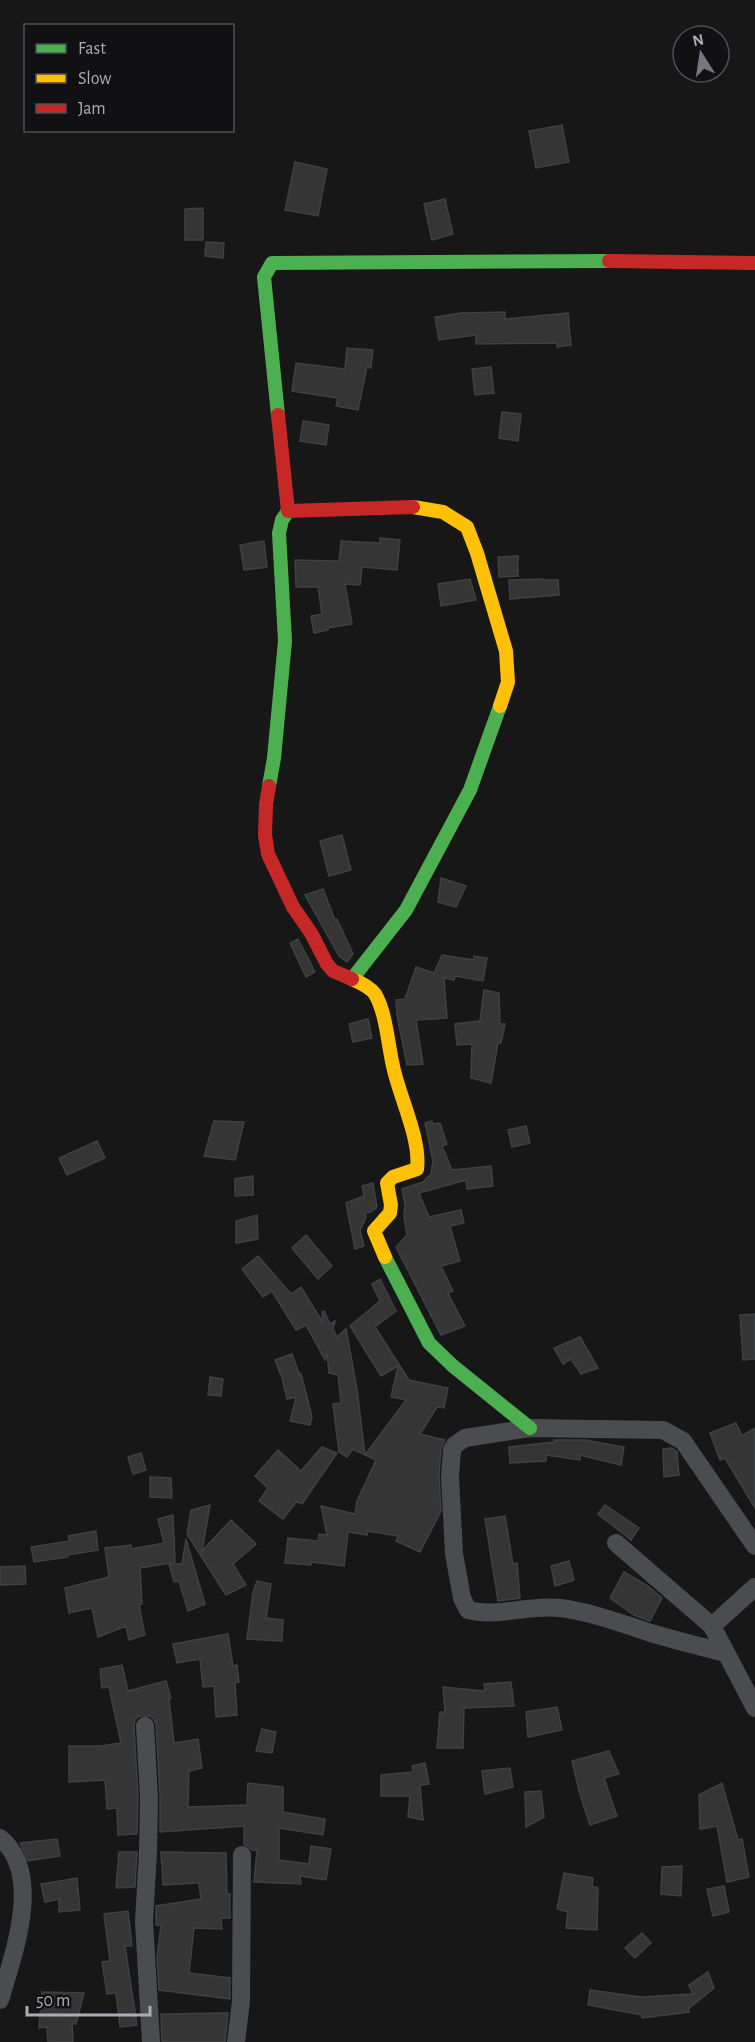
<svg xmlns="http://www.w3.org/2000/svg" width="755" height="2042" viewBox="0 0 755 2042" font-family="'Alegreya Sans',sans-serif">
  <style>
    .building { fill: #353536; stroke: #3f4043; stroke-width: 1.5 }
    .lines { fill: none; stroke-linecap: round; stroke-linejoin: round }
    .street { stroke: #4b4c50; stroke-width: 18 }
    .fast { stroke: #4caf50; stroke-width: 14 }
    .slow { stroke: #ffc107; stroke-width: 14 }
    .jam { stroke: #c62828; stroke-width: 14 }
  </style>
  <rect width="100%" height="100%" fill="#171717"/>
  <path class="building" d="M562 125 569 162 536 168 529 131Z
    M295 162 327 169 318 216 285 210Z
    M445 199 453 234 432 240 424 204Z
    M203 208V240H185V209Z
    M206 242 224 243 223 258 205 256Z
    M505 312V319L568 313 571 345 557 347V343L476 344V335L439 340 435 317 461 313Z
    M347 348 373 350 371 368 367 367 358 410 336 406 338 398 292 391 296 363 345 369Z
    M491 367 494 393 475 395 472 369Z
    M502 412 521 414 518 441 499 438Z
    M303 421 329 425 326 445 300 441Z
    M380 538 400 540 397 570 362 567 360 585 345 584 352 624 328 628V630L314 633 311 616 322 614 318 587H296L295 560 339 561 341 541 380 543Z
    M264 541 267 567 244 570 240 545Z
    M518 556V576L499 577 498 557Z
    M470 579 476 600 441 606 438 584Z
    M543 579V580H558L559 595 510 599 509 580Z
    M342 835 351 870 329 876 320 841Z
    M441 878 466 886 456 907 438 902Z
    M323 889 335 920 337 919 353 954 347 962 339 956 305 895Z
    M298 939 315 972 306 977 290 943Z
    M442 955 474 960V956L487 958 483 981 455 976 454 980 444 978 447 1018 416 1020 423 1064 407 1065 397 1015 396 1000 405 999 416 967 434 973Z
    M484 990 499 993 500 1024H505L501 1043H498L491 1083 471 1078 472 1044 457 1045 455 1024 480 1021Z
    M368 1019 372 1038 353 1042 349 1024Z
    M214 1121 244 1122 235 1160 204 1156Z
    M432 1121 433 1124 440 1123 447 1144 442 1146 452 1170 491 1166 493 1186 467 1189 466 1180 419 1193 429 1217 461 1210 464 1223 450 1226 460 1261 441 1266 453 1291 448 1293 465 1326 441 1335 396 1247 407 1235 404 1217 405 1205 402 1189 423 1182 431 1174 433 1161 425 1123Z
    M526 1126 530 1143 512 1147 508 1130Z
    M97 1141 105 1158 67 1175 59 1158Z
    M253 1176V1195L235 1196V1179Z
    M373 1183 377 1207 371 1212 365 1213 366 1218 360 1230 364 1246 355 1249 346 1203 364 1196 362 1186Z
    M257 1215 258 1239 236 1243V1221Z
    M306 1235 332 1266 318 1279 292 1248Z
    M258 1256 291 1294 301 1287 323 1323 322 1312 324 1311 330 1324 335 1321 333 1329 337 1337 346 1329 357 1389 365 1455 353 1449 347 1457 339 1452 333 1404 341 1403 338 1375 329 1373 327 1353 325 1360 306 1325 296 1330 272 1291 263 1297 242 1269Z
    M380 1279 396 1311 375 1327 409 1380 448 1388 444 1408 437 1407 420 1434 445 1440 441 1449 439 1476 441 1511 420 1552 396 1541 398 1536 368 1531 367 1535 348 1532 344 1566 311 1562V1565L285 1563 288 1538 318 1541 319 1534 327 1535 321 1506 355 1514 357 1501 376 1460 365 1455 406 1400 391 1397 398 1366 381 1376 350 1326 380 1301 372 1284Z
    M755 1314V1359L743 1360 740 1315Z
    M580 1337 598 1368 581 1374 571 1359 563 1364 554 1348Z
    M292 1354 300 1376 301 1374 312 1417 310 1425 290 1421 296 1397 287 1399 282 1378 275 1360Z
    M210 1377 223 1379 221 1396 208 1395Z
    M736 1423 742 1436 755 1428V1508L725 1458 720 1460 710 1433Z
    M554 1440H585L624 1447 621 1465 580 1455V1460L546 1455V1461L510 1463 509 1447 554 1442Z
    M322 1447 337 1453 302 1504 297 1501 283 1519 259 1501 268 1488 255 1476 278 1450 301 1471Z
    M672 1448 677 1452 679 1475 664 1477 663 1449Z
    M141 1453 146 1470 133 1474 128 1457Z
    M150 1477 171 1478 172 1498 150 1497Z
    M210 1505 202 1551 231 1520 256 1544 233 1564 246 1585 226 1595 187 1534 191 1510Z
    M605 1505 639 1528 631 1540 598 1514Z
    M173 1515 175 1562 140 1568 142 1604 139 1605 145 1635 129 1640 126 1626 98 1637 92 1608 69 1613 65 1588 109 1577 105 1548 131 1545V1549L164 1543 158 1519Z
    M505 1516 513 1564 517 1563 520 1598 498 1601 485 1519Z
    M96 1531 98 1550 67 1555 68 1557 34 1562 31 1547 70 1541 68 1536Z
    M186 1539 205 1604 188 1611 179 1581 174 1582 169 1564H182Z
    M569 1561 574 1580 555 1586 551 1566Z
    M25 1566 26 1584 0 1585V1567Z
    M624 1572 648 1586 662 1598 650 1621 634 1615 610 1598Z
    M257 1581 271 1584 266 1618 283 1620 282 1641 247 1639 253 1592Z
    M228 1634 233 1666 237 1665 239 1682 235 1683 237 1715 216 1717 214 1686 203 1687 200 1659 177 1663 173 1644Z
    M122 1665 128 1691 166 1681 171 1698 169 1699 174 1743 198 1739 202 1768 189 1771 188 1807 247 1805 248 1783 283 1787V1812L325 1819 323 1835 279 1828V1860L309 1864 311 1846 331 1849 326 1880 300 1876 301 1884 254 1882 257 1850H252L244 1844V1826L160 1832V1796L156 1725 154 1719 150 1716H139L135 1720 134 1726 138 1797 137 1834 118 1835 117 1808 107 1809 105 1780 69 1782V1746H100L121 1743 109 1687 102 1688 100 1669Z
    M511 1682 514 1706 464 1708 463 1748H437L440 1712H445L443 1687 485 1691 484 1684Z
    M557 1707 562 1730 528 1737 526 1712Z
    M262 1729 276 1732 272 1753 256 1751Z
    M609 1751 619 1774 604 1778 617 1816 590 1825 579 1791 572 1761Z
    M425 1763 429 1784 420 1785 423 1820 408 1817 410 1796H381V1775L413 1772 412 1766Z
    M510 1768 513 1787 485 1794 482 1771Z
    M722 1783 738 1840 742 1839 749 1877 727 1882 717 1826 700 1829 699 1795Z
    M541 1791 544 1817 526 1827 525 1792Z
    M57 1839 60 1856 28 1861 20 1843Z
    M119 1852H137L135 1887 116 1888Z
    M161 1852 226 1853 227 1894H230V1918H221L222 1929 194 1928 189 1973 230 1978V1999L159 1990 157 1956 161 1926 156 1925V1906L201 1899 199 1883 163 1885Z
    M682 1866 681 1896 661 1894 662 1867Z
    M564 1873 593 1878 592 1886 598 1888 597 1930 566 1928 568 1912 557 1909Z
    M77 1878 80 1910 59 1912V1899L45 1902 41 1884Z
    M724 1886 729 1912 713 1916 707 1889Z
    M128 1911 132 1946H125L137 2025 120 2027 116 1993 107 1994 102 1962 110 1961 104 1914Z
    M642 1933 651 1943 635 1958 625 1948Z
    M708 1972 714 1988 688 2009 689 2012 642 2018V2015L588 2005 590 1990 641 1997 693 1994 689 1985Z
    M42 1992 84 1993 76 2024H72L73 2042H48L47 2027 39 2028Z
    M228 2013 225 2042H162L161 2014Z"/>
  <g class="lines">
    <path class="street" d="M616 1543 712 1626
      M755 1587 712 1626 755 1708
      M726 1653C702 1647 678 1641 654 1634 623 1624 592 1612 560 1608 529 1604 499 1618 468 1610L462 1598 454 1554 450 1477 452 1450 455 1445 465 1438 530 1428 663 1430 683 1441 755 1546
      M145 1726 149 1797 148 1852 144 1921 151 2042
      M0 1838C44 1874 13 1955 0 2000
      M236 2042 241 2001 242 1855"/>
    <path class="fast" d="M278 415 264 277 272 263 609 261
      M269 786 274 758 285 641 279 533 282 520 288 511
      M352 979 406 910 470 790 500 706
      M385 1257 429 1343 453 1366 530 1428"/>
    <path class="slow" d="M413 507 443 512 467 527 477 553 506 651 508 682 500 706
      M352 979C360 983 369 986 375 994 386 1012 388 1045 393 1066 399 1096 421 1139 417 1169L393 1177 387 1183 391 1205 390 1213 374 1231 385 1257"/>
    <path class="jam" d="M609 261 755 263
      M278 415 288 511 413 507
      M269 786 266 805 265 835 268 854 293 907 311 933 327 964 333 971 352 979"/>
  </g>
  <rect x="24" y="24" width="210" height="108" fill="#111113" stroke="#4d4f55" stroke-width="1.5"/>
  <rect x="36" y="44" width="30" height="9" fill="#4caf50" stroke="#4d4f55" stroke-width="1.5"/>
  <text x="78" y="54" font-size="18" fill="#a8adb8">Fast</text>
  <rect x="36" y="74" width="30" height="9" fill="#ffc107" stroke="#4d4f55" stroke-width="1.5"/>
  <text x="78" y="84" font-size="18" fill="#a8adb8">Slow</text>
  <rect x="36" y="104" width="30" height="9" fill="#c62828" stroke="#4d4f55" stroke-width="1.5"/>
  <text x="78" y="114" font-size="18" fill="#a8adb8">Jam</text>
  <g transform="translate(701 54) rotate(348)"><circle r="28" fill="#111113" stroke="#4d4f55" stroke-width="1.5"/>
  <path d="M0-4.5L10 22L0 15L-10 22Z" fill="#757880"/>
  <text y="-9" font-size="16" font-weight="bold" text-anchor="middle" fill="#a8adb8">N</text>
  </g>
  <path d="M27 2006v9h123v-9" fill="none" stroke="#a8adb8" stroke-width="3"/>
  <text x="36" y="2006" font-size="18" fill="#a8adb8" stroke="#111113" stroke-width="4.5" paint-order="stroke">50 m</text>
</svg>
